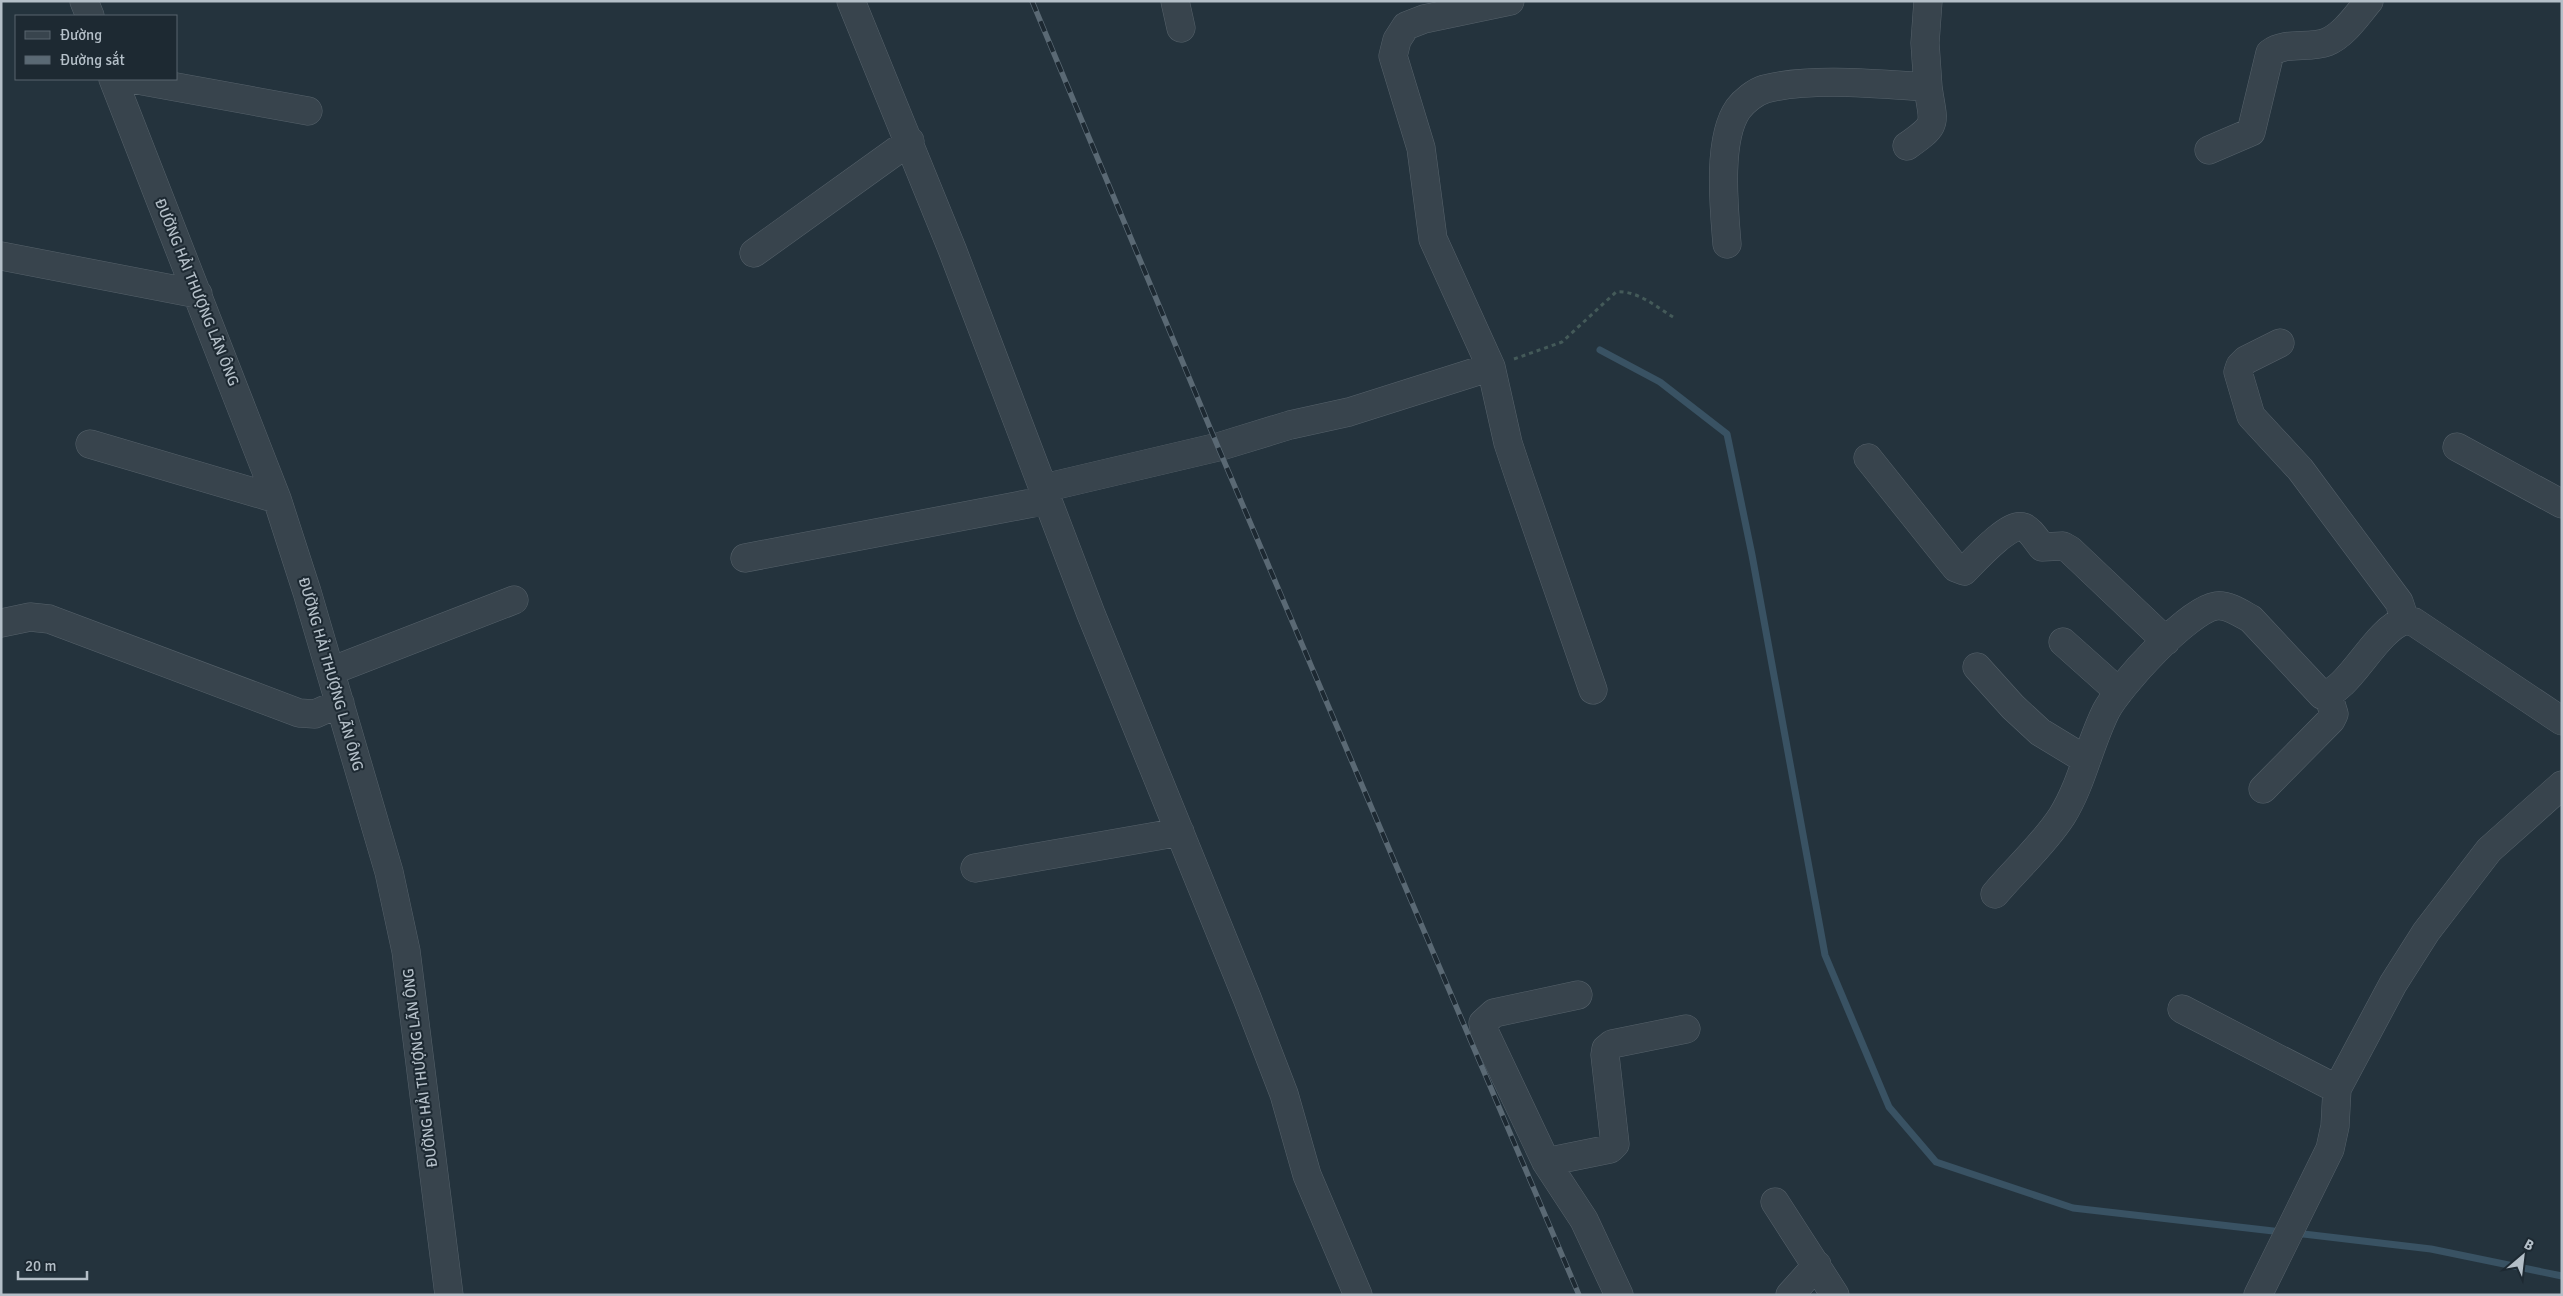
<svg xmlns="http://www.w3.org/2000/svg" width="2563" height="1296" viewBox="0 0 2563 1296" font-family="Signika,sans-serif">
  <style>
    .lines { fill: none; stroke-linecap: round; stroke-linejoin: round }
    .stream { stroke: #395263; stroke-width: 7 }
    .minor-casing { stroke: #56626b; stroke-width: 29 }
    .path { stroke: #445a59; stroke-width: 3; stroke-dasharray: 4 4; stroke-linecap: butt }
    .minor { stroke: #38444d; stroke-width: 28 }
    .rail-casing { stroke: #5a6974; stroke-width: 5.5 }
    .rail { stroke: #1d2932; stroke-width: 4; stroke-dasharray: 11; stroke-linecap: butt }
    .labels { text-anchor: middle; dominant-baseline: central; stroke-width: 4; stroke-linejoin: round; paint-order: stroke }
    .street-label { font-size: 15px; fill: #b4bfc8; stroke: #1d2932 }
  </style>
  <rect width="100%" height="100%" fill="#24333d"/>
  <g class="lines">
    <path class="stream" d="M1600 350 1660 382 1727 434 1752 555 1825 955 1889 1107 1936 1162 2073 1208 2282 1232
      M2295 1233 2431 1249 2562 1276"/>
    <defs>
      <path id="minor" d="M84 1 90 16
        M851 1 952 249 1091 614 1247 998 1284 1094 1307 1175 1358 1295
        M1175 1 1181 28
        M1510 1 1424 19 1406 26 1397 40 1393 56 1421 148 1433 239 1491 367 1508 443 1520 479 1593 690
        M1928 1 1925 43 1928 87
        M113 79 277 499 307 592 389 872 406 951 449 1295
        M132 79 308 111
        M2209 150 2251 132 2270 53C2286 41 2309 49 2327 42 2344 35 2357 15 2369 1
        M1727 244C1724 208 1717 139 1738 109 1744 101 1755 92 1765 89 1811 77 1880 84 1928 87 1933 124 1940 123 1907 146
        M754 253 910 141
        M1 256 198 294
        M2280 343 2246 360 2240 366 2238 372 2251 416 2300 469 2399 602 2405 620
        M90 444 277 499
        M2457 447 2562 504
        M1868 458 1956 568 1964 571C1974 561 2010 521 2023 527 2030 529 2037 541 2042 547L2063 546 2070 550 2166 641
        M1044 488 1218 447 1290 425 1349 412 1491 367
        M745 558 1048 500
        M1 623 30 617 49 619 299 713 315 714 340 703
        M2063 642 2119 692
        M1977 667 2013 707 2040 732 2086 760
        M331 671 514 600
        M2263 789 2331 720 2334 714 2328 694
        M975 868 1180 832
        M1995 894C2017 868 2044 844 2062 816 2082 784 2089 745 2106 711 2119 686 2188 610 2216 606 2227 604 2242 614 2251 619L2322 695C2349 692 2374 631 2405 620L2414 622 2562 721
        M1578 995 1494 1013 1483 1023 1485 1033 1546 1162 1584 1220 1619 1295
        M2182 1009 2337 1089
        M1546 1162 1610 1149 1615 1144 1605 1055 1606 1049 1612 1044 1686 1029
        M1775 1202 1835 1295
        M1790 1295 1817 1265
        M2258 1295 2330 1149 2335 1126 2337 1089 2393 984 2426 932 2489 850 2562 785"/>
    </defs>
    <use href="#minor" class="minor-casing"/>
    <path class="path" d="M1514 359 1562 342 1616 292C1637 290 1655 306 1673 317"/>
    <use href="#minor" class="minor"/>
    <defs>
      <path id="rail" d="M1032 1 1218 447 1579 1295"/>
    </defs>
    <use href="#rail" class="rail-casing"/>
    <use href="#rail" class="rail"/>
  </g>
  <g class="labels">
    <g class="street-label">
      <text transform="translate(197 292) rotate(68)">ĐƯỜNG HẢI THƯỢNG LÃN ÔNG</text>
      <text transform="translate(331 674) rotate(74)">ĐƯỜNG HẢI THƯỢNG LÃN ÔNG</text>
      <text transform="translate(420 1068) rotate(-97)">ĐƯỜNG HẢI THƯỢNG LÃN ÔNG</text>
    </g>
  </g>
  <rect width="2563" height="1296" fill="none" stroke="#b4bfc8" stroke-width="5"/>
  <rect x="15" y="15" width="162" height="65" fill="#1d2932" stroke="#59656e"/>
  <rect x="25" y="31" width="25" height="8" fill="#38444d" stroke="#59656e"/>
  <text x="60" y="40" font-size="15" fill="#b4bfc8">Đường</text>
  <rect x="25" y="56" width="25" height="8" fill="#5a6974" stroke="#59656e"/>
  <text x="60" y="65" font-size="15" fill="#b4bfc8">Đường sắt</text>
  <g transform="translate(2523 1256) rotate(28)" stroke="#1d2932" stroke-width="4" paint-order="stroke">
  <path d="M0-4L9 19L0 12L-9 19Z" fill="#b4bfc8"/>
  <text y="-8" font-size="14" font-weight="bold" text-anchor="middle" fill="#b4bfc8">B</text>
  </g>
  <path d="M18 1271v8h69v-8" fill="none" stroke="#b4bfc8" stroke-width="2.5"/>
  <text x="25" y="1271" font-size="15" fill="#b4bfc8" stroke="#1d2932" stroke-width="4" paint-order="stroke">20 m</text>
</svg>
